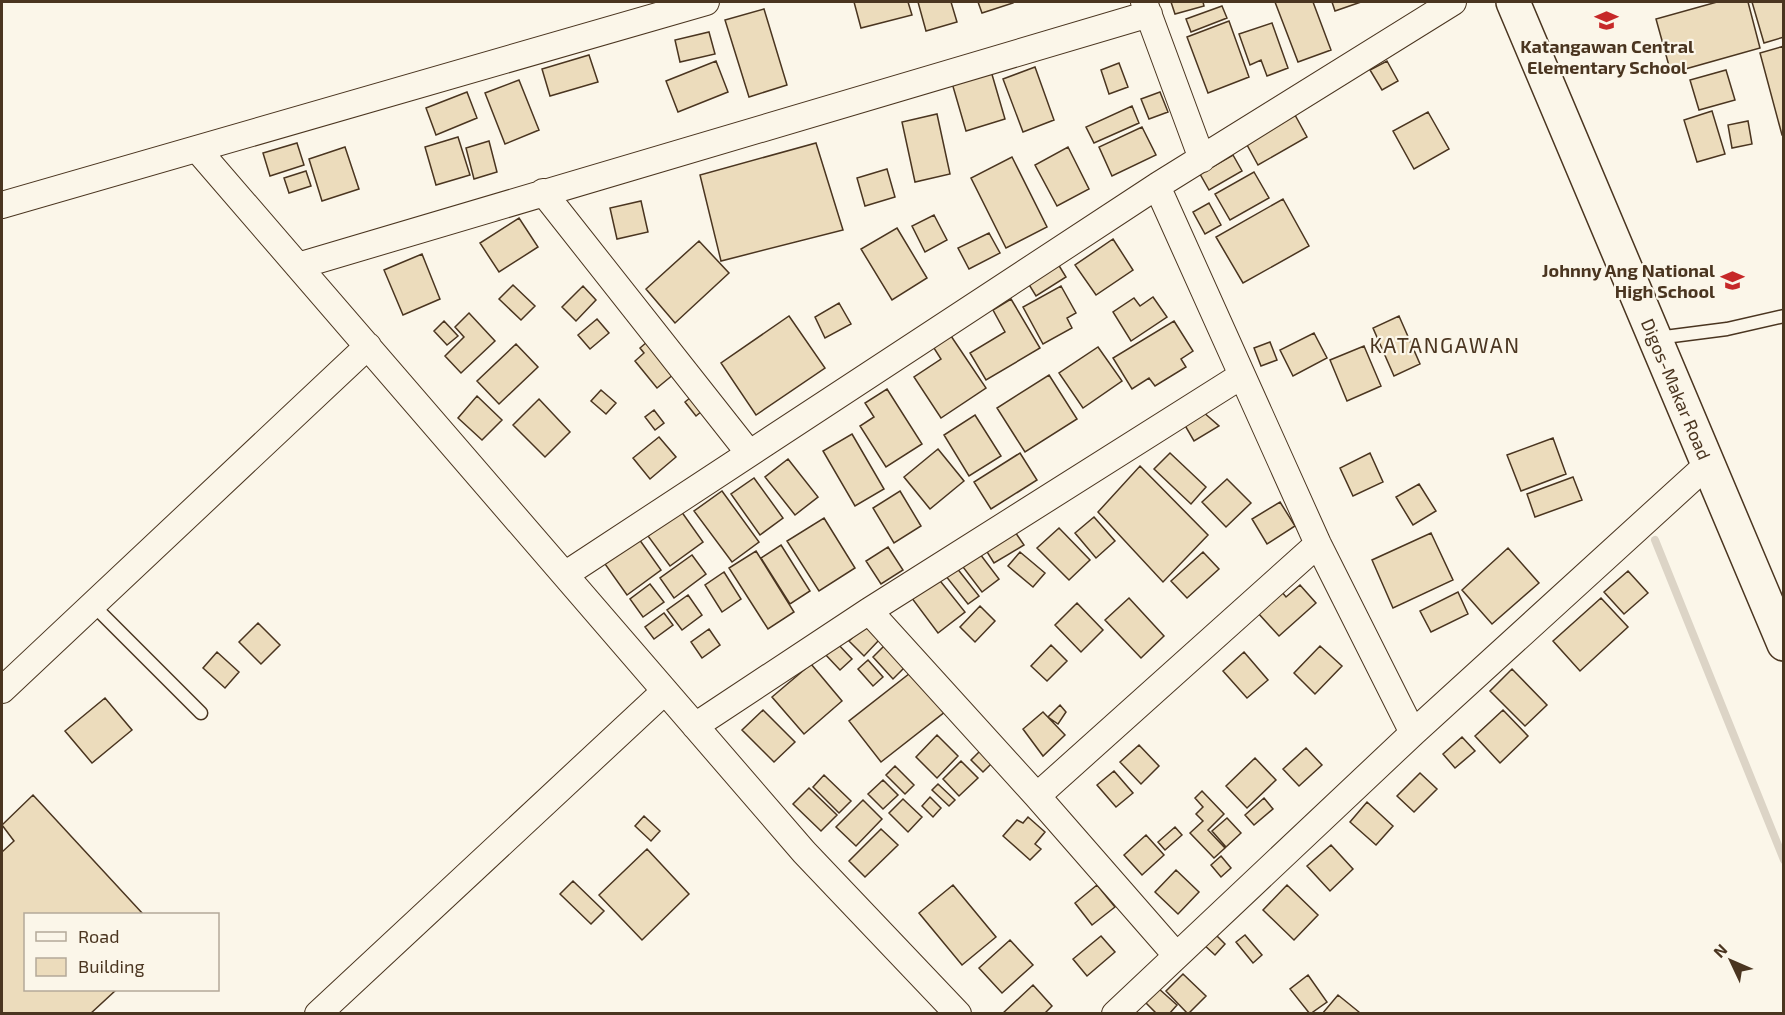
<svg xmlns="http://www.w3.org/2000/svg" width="1785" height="1015" viewBox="0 0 1785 1015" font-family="'Exo 2',sans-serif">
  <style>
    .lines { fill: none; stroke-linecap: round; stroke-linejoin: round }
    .stream { stroke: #dcd4c6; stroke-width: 8 }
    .building { fill: #ecdcbc; stroke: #4a3520; stroke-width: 1.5 }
    .service-casing { stroke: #4a3520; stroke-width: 15 }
    .minor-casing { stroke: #4a3520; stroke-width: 28 }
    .trunk-casing { stroke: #4a3520; stroke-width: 36 }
    .service { stroke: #fbf6e9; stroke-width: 12 }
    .minor { stroke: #fbf6e9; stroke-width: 26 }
    .trunk { stroke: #fbf6e9; stroke-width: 33 }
    .labels { text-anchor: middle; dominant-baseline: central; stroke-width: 4.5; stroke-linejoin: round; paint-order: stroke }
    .poi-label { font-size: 18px; font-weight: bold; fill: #4a3520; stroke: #fbf6e9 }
    .street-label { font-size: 18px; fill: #4a3520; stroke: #fbf6e9 }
    .quarter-label { font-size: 21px; letter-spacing: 1.5px; fill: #4a3520; stroke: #fbf6e9 }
  </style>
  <rect width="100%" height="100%" fill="#fbf6e9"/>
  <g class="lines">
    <path class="stream" d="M1655 540 1784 860"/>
  </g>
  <path class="building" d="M854 2H908L912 15 861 28Z
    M918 2H951L957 22 926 31Z
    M978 2H1013V3L982 13Z
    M1171 2H1203L1204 6 1175 14Z
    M1275 2H1313L1331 50 1298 62Z
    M1332 2H1361L1335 11Z
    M1717 2H1748L1760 48 1671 73 1656 19Z
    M1752 2H1784V37L1764 43Z
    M1222 6 1227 18 1191 32 1186 19Z
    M764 9 787 85 749 97 725 20Z
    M1229 21 1249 77 1208 93 1187 37Z
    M1272 23 1288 68 1267 76 1261 60 1250 65 1239 34Z
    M709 32 715 54 680 62 675 40Z
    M1784 46V135H1782L1760 53Z
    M589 55 598 82 550 96 542 69Z
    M716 61 728 92 678 112 666 81Z
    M1387 61 1398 81 1382 90 1370 70Z
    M1119 63 1128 87 1109 94 1101 70Z
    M1035 67 1054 120 1023 132 1003 79Z
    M1726 70 1735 100 1699 110 1690 80Z
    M991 71 1005 119 966 131 952 83Z
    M519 80 539 130 505 144 485 93Z
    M467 92 477 118 436 135 426 108Z
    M1160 92 1168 112 1149 119 1141 99Z
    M1132 106 1139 123 1094 143 1086 127Z
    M1712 111 1725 154 1697 162 1684 120Z
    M1428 112 1449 149 1414 169 1393 131Z
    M937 114 950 174 915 182 902 122Z
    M1295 115 1307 137 1258 165 1246 143Z
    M1748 121 1752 144 1732 148 1728 125Z
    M1142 127 1156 155 1112 176 1099 147Z
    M458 137 470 175 436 185 425 147Z
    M489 141 497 172 474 179 466 148Z
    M297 143 304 165 270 176 263 153Z
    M816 143 843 230 721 261 700 175Z
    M345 147 359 189 322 201 309 159Z
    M1068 147 1089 189 1057 206 1035 165Z
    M1233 155 1242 171 1209 190 1200 174Z
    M1012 157 1047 227 1006 248 971 178Z
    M887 169 895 197 865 206 857 178Z
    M306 171 311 186 289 193 284 178Z
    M1254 172 1269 198 1230 220 1215 194Z
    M1283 199 1309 246 1243 283 1216 237Z
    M641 201 648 232 617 239 610 208Z
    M1209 203 1221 225 1205 234 1193 212Z
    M934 215 947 240 925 252 912 226Z
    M519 218 538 247 499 272 480 243Z
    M897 228 927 278 892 300 861 249Z
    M989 233 1000 253 969 269 958 248Z
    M1113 239 1133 270 1096 295 1075 265Z
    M699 241 729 273 675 323 646 289Z
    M422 254 440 299 403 315 384 270Z
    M1058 264 1066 277 1036 296 1028 283Z
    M513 285 535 306 521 320 499 299Z
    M583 286 596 300 576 321 562 307Z
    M1061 286 1076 313 1067 318 1072 328 1043 344 1023 307Z
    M1153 297 1167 317 1131 341 1113 312 1134 298 1140 306Z
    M1011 299 1040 348 986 380 970 353 1005 332 993 310Z
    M839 303 851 324 825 338 815 317Z
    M469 313 495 341 461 373 445 356 464 337 455 327Z
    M789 316 825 368 756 415 721 363Z
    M1399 316 1420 364 1394 376 1373 328Z
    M597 319 609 333 590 349 578 335Z
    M444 321 458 336 447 345 434 331Z
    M1174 321 1193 351 1181 359 1186 367 1155 386 1149 378 1132 389 1113 358Z
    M949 333 986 388 941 418 914 377 941 359 932 345Z
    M1314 333 1327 358 1293 376 1280 350Z
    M647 342 674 374 657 388 635 361 644 353 640 348Z
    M1270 342 1277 360 1261 366 1254 348Z
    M516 344 538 367 499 404 477 381Z
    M1364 346 1381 386 1347 401 1330 360Z
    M1098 347 1122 381 1083 408 1059 373Z
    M1049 375 1077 419 1025 452 997 408Z
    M887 389 922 444 886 467 860 426 874 417 865 403Z
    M601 390 616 403 606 414 591 401Z
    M697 392 708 406 696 416 685 402Z
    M477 396 502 420 482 440 458 418Z
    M539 399 570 432 545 457 513 425Z
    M654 410 664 423 655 430 645 417Z
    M1202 411 1219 426 1194 441 1183 422Z
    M975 415 1001 456 969 476 944 435Z
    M852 434 884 489 855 506 823 451Z
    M659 437 676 457 650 479 633 458Z
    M1553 438 1566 474 1521 491 1507 455Z
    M938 449 964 481 930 509 904 477Z
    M1020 453 1037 480 991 509 974 482Z
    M1170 453 1206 487 1191 504 1154 469Z
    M1370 453 1383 482 1353 496 1340 468Z
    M788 459 818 497 795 515 765 477Z
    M1140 466 1208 535 1163 582 1098 512Z
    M1573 477 1582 500 1535 517 1527 494Z
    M754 478 783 518 760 535 731 494Z
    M1227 479 1251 503 1226 527 1202 502Z
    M1419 484 1436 511 1413 525 1396 497Z
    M722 491 759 542 732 562 694 511Z
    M900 491 921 526 894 543 873 508Z
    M1280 502 1295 526 1267 544 1252 519Z
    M681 511 703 542 670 566 648 536Z
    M1094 517 1115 541 1096 558 1075 533Z
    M824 518 855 568 819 591 787 541Z
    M1059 528 1090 560 1069 580 1037 548Z
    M1013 529 1024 545 994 563 984 547Z
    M1431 533 1453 580 1393 608 1372 560Z
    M639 539 661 570 627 595 605 564Z
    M781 545 810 591 790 604 761 558Z
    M888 547 903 570 881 584 866 561Z
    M1508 548 1539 583 1492 624 1462 590Z
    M756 551 794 612 768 629 729 568Z
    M1020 552 1045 573 1033 587 1008 566Z
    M1203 552 1219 569 1187 598 1171 581Z
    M980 554 999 579 982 592 963 567Z
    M692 555 706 574 674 598 660 578Z
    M956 567 979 596 968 604 945 575Z
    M1628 571 1648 593 1624 614 1604 592Z
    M724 572 741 599 722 612 705 585Z
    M937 577 965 612 938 633 911 597Z
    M650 584 664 602 643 617 630 599Z
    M1300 585 1316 603 1279 636 1258 613 1282 592 1286 597Z
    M1458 592 1468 614 1431 632 1420 611Z
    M688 595 702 615 682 630 667 610Z
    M1129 598 1164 636 1141 658 1105 620Z
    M1601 598 1628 627 1580 671 1553 641Z
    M1077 603 1103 630 1081 652 1055 625Z
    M980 606 995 621 975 642 960 627Z
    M664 613 673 625 654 639 645 627Z
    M258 623 280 645 261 664 239 642Z
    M866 625 880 639 864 656 849 641Z
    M709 629 720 645 702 658 691 642Z
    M889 641 910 662 893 679 873 657Z
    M836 642 852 659 840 670 824 653Z
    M1051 645 1067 661 1047 681 1031 666Z
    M1320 646 1342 666 1315 694 1294 673Z
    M217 652 239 672 225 688 203 668Z
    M1244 652 1268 680 1247 698 1223 671Z
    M868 660 883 677 873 686 858 669Z
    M811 664 842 701 804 734 772 697Z
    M1512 669 1547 705 1525 726 1490 691Z
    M914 670 946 711 881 762 849 721Z
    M105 698 132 730 92 763 65 731Z
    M1060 705 1066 712 1058 724 1048 717Z
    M763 710 795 742 774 762 742 730Z
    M1503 710 1528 736 1500 763 1475 736Z
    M1043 712 1065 735 1043 756 1023 729Z
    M937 735 958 756 937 778 916 757Z
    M1462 737 1475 751 1455 768 1443 754Z
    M1139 745 1159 766 1141 784 1120 762Z
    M983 748 995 760 983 772 971 760Z
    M1306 748 1322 765 1299 786 1283 769Z
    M1255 758 1276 780 1247 808 1226 786Z
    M961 761 978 778 959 796 943 779Z
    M895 766 914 785 905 794 886 775Z
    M1114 771 1133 793 1116 807 1097 785Z
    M1420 773 1437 789 1414 812 1397 796Z
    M824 775 851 801 839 813 813 787Z
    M883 780 898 795 883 809 868 794Z
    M938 784 955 800 949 806 932 790Z
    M809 788 837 815 821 831 793 804Z
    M1202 791 1224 814 1208 830 1225 848 1214 858 1190 833 1203 821 1196 814 1203 807 1195 798Z
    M33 795 143 914H26V990H116L90 1014H2V852L14 841 2 825Z
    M930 797 941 808 933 817 922 806Z
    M1264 798 1273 809 1254 825 1245 815Z
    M903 799 922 817 908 832 889 813Z
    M863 800 882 819 856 846 836 827Z
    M1367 802 1393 826 1376 845 1350 822Z
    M644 816 660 831 651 841 635 826Z
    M1028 817 1045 832 1035 844 1041 849 1030 860 1003 836 1017 820 1023 823Z
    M1227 818 1241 833 1226 847 1212 831Z
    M1175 827 1182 835 1165 850 1158 842Z
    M881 829 898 845 865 877 849 861Z
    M1146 835 1164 855 1142 875 1124 855Z
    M1331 845 1353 869 1330 891 1307 866Z
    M647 849 689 894 642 940 599 895Z
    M1221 856 1231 868 1221 877 1211 865Z
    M1176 870 1199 892 1178 914 1155 892Z
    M573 881 604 911 591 924 560 894Z
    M953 885 996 937 962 965 919 913Z
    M1097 885 1115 907 1092 925 1075 903Z
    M1287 885 1318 915 1294 940 1263 910Z
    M1214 933 1225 944 1215 955 1203 944Z
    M1245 935 1262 955 1253 963 1236 942Z
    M1101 936 1115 952 1087 976 1073 959Z
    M1010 940 1033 965 1002 993 979 968Z
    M1183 974 1206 996 1188 1014 1166 991Z
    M1308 975 1327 1002 1310 1014 1290 989Z
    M1033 985 1052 1006 1044 1014H1002Z
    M1158 988 1177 1005 1169 1014H1157L1145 1002Z
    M1338 995 1359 1012V1014H1322Z"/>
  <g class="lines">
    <defs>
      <path id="service" d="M1657 338 1727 329 1784 316
        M92 604 201 713"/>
      <path id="minor" d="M1144 2 1202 159
        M197 149 804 852 958 1014
        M1157 186 1318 544 1413 733
        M543 192 749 453
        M2 205 706 2
        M298 266 1149 14
        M566 574 1157 186 1453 2
        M869 611 1037 796 1176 955
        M2 690 368 346
        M695 726 869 611 1241 376
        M1037 796 1318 544
        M318 1014 665 691
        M1115 1014 1413 733 1707 465"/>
      <g id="trunk">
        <path id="s1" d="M1513 2 1784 644"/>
      </g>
    </defs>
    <use href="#service" class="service-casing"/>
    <use href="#minor" class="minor-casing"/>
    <use href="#trunk" class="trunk-casing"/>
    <use href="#service" class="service"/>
    <use href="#minor" class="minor"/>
    <use href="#trunk" class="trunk"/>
  </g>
  <defs>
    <symbol id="school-bare" viewBox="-9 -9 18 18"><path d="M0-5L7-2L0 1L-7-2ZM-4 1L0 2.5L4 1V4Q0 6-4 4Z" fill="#c62828" stroke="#fbf6e9" stroke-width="2.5" paint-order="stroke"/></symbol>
  </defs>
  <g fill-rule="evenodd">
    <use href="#school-bare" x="1590" y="4" width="33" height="33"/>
    <use href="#school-bare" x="1716" y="264" width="33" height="33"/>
  </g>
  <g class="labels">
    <g class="poi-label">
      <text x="1607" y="46">Katangawan Central<tspan x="1607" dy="21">Elementary School</tspan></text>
      <text x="1715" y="270" text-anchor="end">Johnny Ang National<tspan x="1715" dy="21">High School</tspan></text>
    </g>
    <g class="street-label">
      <text stroke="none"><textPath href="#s1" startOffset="420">Digos-Makar Road</textPath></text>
    </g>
    <g class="quarter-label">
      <text x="1445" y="344">KATANGAWAN</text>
    </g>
  </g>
  <rect width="1785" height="1015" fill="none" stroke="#4a3520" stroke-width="6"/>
  <rect x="24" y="913" width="195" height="78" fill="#fbf6e9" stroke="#b4a999" stroke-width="1.5"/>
  <rect x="36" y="932" width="30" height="9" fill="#fbf6e9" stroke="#b4a999" stroke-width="1.5"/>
  <text x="78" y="943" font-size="18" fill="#4a3520">Road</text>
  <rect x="36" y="958" width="30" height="18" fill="#ecdcbc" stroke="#b4a999" stroke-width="1.5"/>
  <text x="78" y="973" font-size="18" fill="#4a3520">Building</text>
  <g transform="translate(1731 961) rotate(314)" stroke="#fbf6e9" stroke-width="4.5" paint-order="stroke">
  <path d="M0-4.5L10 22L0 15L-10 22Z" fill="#4a3520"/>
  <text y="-9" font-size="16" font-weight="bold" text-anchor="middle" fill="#4a3520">N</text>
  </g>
</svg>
